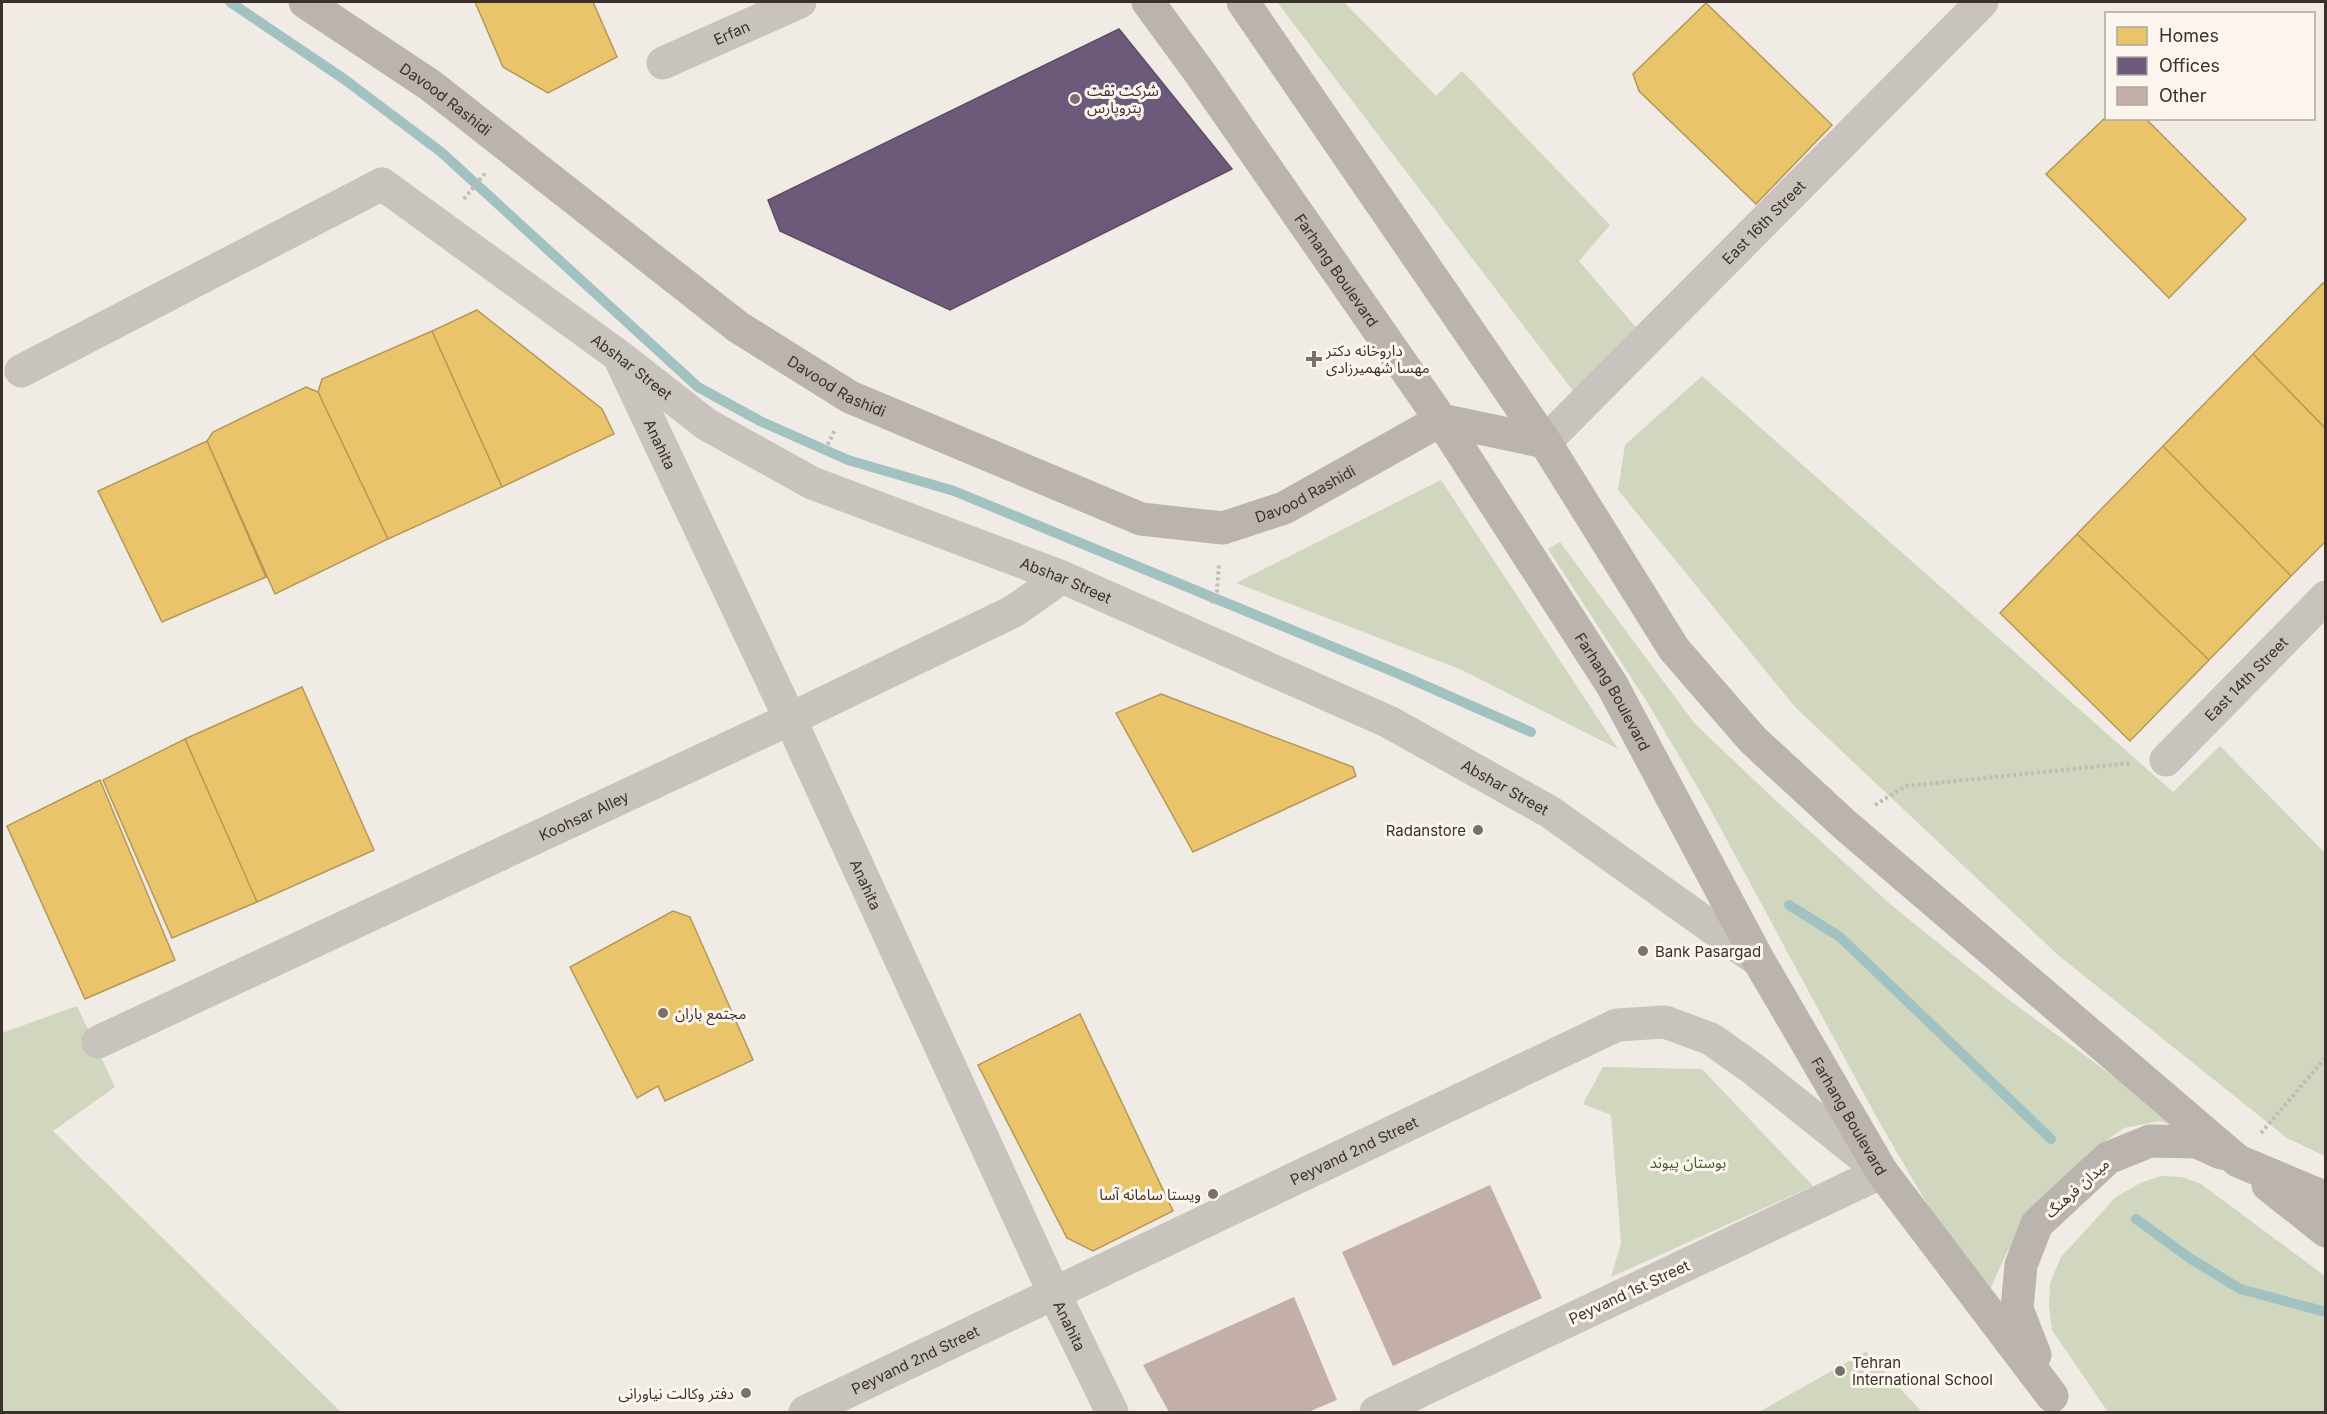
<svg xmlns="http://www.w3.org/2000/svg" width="2327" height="1414" viewBox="0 0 2327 1414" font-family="Inter,'Noto Sans Arabic',sans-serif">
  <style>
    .green { fill: #d1d6bf }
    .homes { fill: #e9c46a; stroke: #b59857; stroke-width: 1.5 }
    .offices { fill: #6d597a; stroke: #5e4d62; stroke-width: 1.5 }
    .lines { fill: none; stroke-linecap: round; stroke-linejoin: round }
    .stream { stroke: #a1c2c1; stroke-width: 10 }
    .building { fill: #c3afa7 }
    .path { stroke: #c2bbb6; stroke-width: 4; stroke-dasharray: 3 3; stroke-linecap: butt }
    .street { stroke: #c9c3be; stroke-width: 33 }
    .secondary { stroke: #bab3ae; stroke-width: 33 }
    .poi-dot { fill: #7a716c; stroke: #fbf5ee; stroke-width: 2 }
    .labels { text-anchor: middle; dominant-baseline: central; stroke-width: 6; stroke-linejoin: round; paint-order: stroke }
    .street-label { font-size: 15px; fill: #3b302b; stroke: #fbf5ee }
    .poi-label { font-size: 15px; fill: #3b302b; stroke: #fbf5ee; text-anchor: start }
    .park-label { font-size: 15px; fill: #4a5a2e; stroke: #fbf5ee }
  </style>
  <rect width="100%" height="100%" fill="#f0ebe5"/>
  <path class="green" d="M1277 2H1344L1436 96 1462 71 1610 225 1579 261 1640 332 1580 400Z
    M1702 376 2173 792 2220 746 2325 853V1156L2287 1138 2058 955 1796 708 1618 490 1625 445Z
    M1441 480 1618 749 1462 670 1236 583Z
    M1560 542 1695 724 1772 797 1890 904 2005 997 2191 1133 2160 1121 2124 1128 2090 1152 2025 1222 2006 1254 1989 1292 1961 1257 1923 1197 1877 1118 1708 805 1649 705 1548 549Z
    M77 1006 115 1087 53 1131 341 1412H2V1033Z
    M1603 1067 1702 1069 1813 1186 1611 1277 1621 1243 1611 1115 1583 1104Z
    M2161 1176 2182 1177 2201 1184 2325 1276V1412H2108L2052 1330 2049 1306 2050 1283 2061 1257 2116 1197 2140 1183Z
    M1866 1352 1922 1412H1759L1865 1352Z"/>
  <path class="homes" d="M475 2H593L617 57 548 93 503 67Z
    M1706 3 1832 125 1756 204 1639 91 1633 74Z
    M2106 117V118H2145L2246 219 2169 298 2046 174Z
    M2323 283 2326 285V429L2253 354Z
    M477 310 602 409 614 434 502 487 432 331Z
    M432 331 502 487 388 539 318 392 322 379Z
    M2253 354 2326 429V541L2291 576 2163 446Z
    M306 387 318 392 388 539 275 594 207 441 213 432Z
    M207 441 266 577 162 622 98 491Z
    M2163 446 2291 576 2209 660 2077 534Z
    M2077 534 2209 660 2130 741 2000 613Z
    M302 687 374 850 257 902 185 739Z
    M1161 694 1353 767 1356 776 1193 852 1116 713Z
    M185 739 257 902 172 938 103 780Z
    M100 780 175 960 85 999 7 826Z
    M673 911 690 917 753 1060 665 1101 658 1086 637 1098 570 967Z
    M1080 1014 1173 1211 1093 1251 1067 1238 978 1065Z"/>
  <path class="offices" d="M1119 29 1232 169 950 310 780 231 768 200Z"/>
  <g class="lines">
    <path class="stream" d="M230 2 344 79 441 152 698 387 760 421 848 460 954 491 1399 674 1531 732
      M1789 905 1840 937 2051 1139
      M2136 1219 2188 1257 2240 1289 2326 1312"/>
  </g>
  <path class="building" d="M1490 1185 1542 1298 1393 1366 1342 1252Z
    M1294 1297 1337 1400 1308 1412H1169L1143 1365Z"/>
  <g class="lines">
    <path class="path" d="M464 199 486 172
      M825 450 835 430
      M1211 603 1217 591 1219 564
      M1875 805 1906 786 2131 763
      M2261 1133 2326 1057"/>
    <g class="street">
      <path id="s1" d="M663 63 800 2"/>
      <path id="s2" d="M621 361 790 719 1054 1293 1112 1412"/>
      <path id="s3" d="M21 371 382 184 619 356 706 424 812 483 1062 577 1389 722 1550 812 1759 961"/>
      <path id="s4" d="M1545 442 1982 2"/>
      <path id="s5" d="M2166 760 2326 597"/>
      <path id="s6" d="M98 1042 790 719 1014 611 1062 577"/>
      <path id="s7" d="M805 1412 1617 1025 1665 1022 1711 1039 1752 1068 1882 1172 1376 1412"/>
    </g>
    <g class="secondary">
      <path id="s8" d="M305 2 430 85 738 327 850 397 1141 519 1223 528 1284 508 1441 420 1545 442"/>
      <path id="s9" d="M1148 2 1200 73 1441 420 1612 685 1759 961 1882 1172 2052 1396"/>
      <path d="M1243 2 1545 442 1674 649 1753 740 1844 824 2238 1161 2326 1198"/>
      <path d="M2268 1185 2326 1231"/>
      <path d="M2035 1355 2017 1309 2021 1265 2037 1224 2108 1158 2150 1141 2197 1142 2221 1153"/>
    </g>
  </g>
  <g class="poi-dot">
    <circle cx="1075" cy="99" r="6"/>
    <path d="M1311 350h6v6h6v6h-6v6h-6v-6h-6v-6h6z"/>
    <circle cx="1478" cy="830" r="6"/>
    <circle cx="1643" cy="951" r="6"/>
    <circle cx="663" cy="1013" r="6"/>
    <circle cx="1213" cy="1194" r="6"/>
    <circle cx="1840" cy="1371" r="6"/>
    <circle cx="746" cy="1393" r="6"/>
  </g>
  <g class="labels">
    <g class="street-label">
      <text stroke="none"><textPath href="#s1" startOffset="75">Erfan</textPath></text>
      <text stroke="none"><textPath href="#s8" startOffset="171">Davood Rashidi</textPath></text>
      <text stroke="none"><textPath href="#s4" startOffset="310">East 16th Street</textPath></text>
      <text stroke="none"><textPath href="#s9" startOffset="328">Farhang Boulevard</textPath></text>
      <text stroke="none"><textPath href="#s3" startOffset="716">Abshar Street</textPath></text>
      <text stroke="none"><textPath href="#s8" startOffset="657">Davood Rashidi</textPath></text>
      <text stroke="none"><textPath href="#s2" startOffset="92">Anahita</textPath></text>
      <text stroke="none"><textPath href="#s8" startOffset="1161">Davood Rashidi</textPath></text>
      <text stroke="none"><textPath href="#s3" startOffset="1203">Abshar Street</textPath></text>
      <text stroke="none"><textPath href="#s5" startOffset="114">East 14th Street</textPath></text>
      <text stroke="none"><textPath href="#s9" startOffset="832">Farhang Boulevard</textPath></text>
      <text stroke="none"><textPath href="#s3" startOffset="1689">Abshar Street</textPath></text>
      <text stroke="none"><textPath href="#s6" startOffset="536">Koohsar Alley</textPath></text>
      <text stroke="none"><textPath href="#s2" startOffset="578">Anahita</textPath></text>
      <text stroke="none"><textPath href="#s9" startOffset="1318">Farhang Boulevard</textPath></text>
      <text stroke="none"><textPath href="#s7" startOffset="608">Peyvand 2nd Street</textPath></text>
      <text transform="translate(2077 1188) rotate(-42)">میدان فرهنگ</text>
      <text transform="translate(1629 1292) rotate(-25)">Peyvand 1st Street</text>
      <text stroke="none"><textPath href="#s2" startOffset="1064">Anahita</textPath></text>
      <text stroke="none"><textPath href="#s7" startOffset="122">Peyvand 2nd Street</textPath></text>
    </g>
    <g class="poi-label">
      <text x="1087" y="90">شرکت نفت<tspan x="1087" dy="17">پتروپارس</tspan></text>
      <text x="1326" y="350">داروخانه دکتر<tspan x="1326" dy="17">مهسا شهمیرزادی</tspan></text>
      <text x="1466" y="830" text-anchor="end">Radanstore</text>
      <text x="1655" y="951">Bank Pasargad</text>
      <text x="675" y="1013">مجتمع باران</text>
      <text x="1201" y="1194" text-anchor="end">ویستا سامانه آسا</text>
      <text x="1852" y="1362">Tehran<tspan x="1852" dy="17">International School</tspan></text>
      <text x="734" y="1393" text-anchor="end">دفتر وکالت نیاورانی</text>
    </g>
    <g class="park-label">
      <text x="1688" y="1162">بوستان پیوند</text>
    </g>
  </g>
  <rect width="2327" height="1414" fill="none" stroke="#3b302b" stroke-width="6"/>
  <rect x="2105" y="12" width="210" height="108" fill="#fbf5ee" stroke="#aea6a0" stroke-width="1.5"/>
  <rect x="2117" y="27" width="30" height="18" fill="#e9c46a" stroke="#aea6a0" stroke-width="1.5"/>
  <text x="2159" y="42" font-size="18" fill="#3b302b">Homes</text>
  <rect x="2117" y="57" width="30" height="18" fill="#6d597a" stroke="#aea6a0" stroke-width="1.5"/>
  <text x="2159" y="72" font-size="18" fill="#3b302b">Offices</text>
  <rect x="2117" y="87" width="30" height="18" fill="#c3afa7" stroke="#aea6a0" stroke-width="1.5"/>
  <text x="2159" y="102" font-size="18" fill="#3b302b">Other</text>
</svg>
